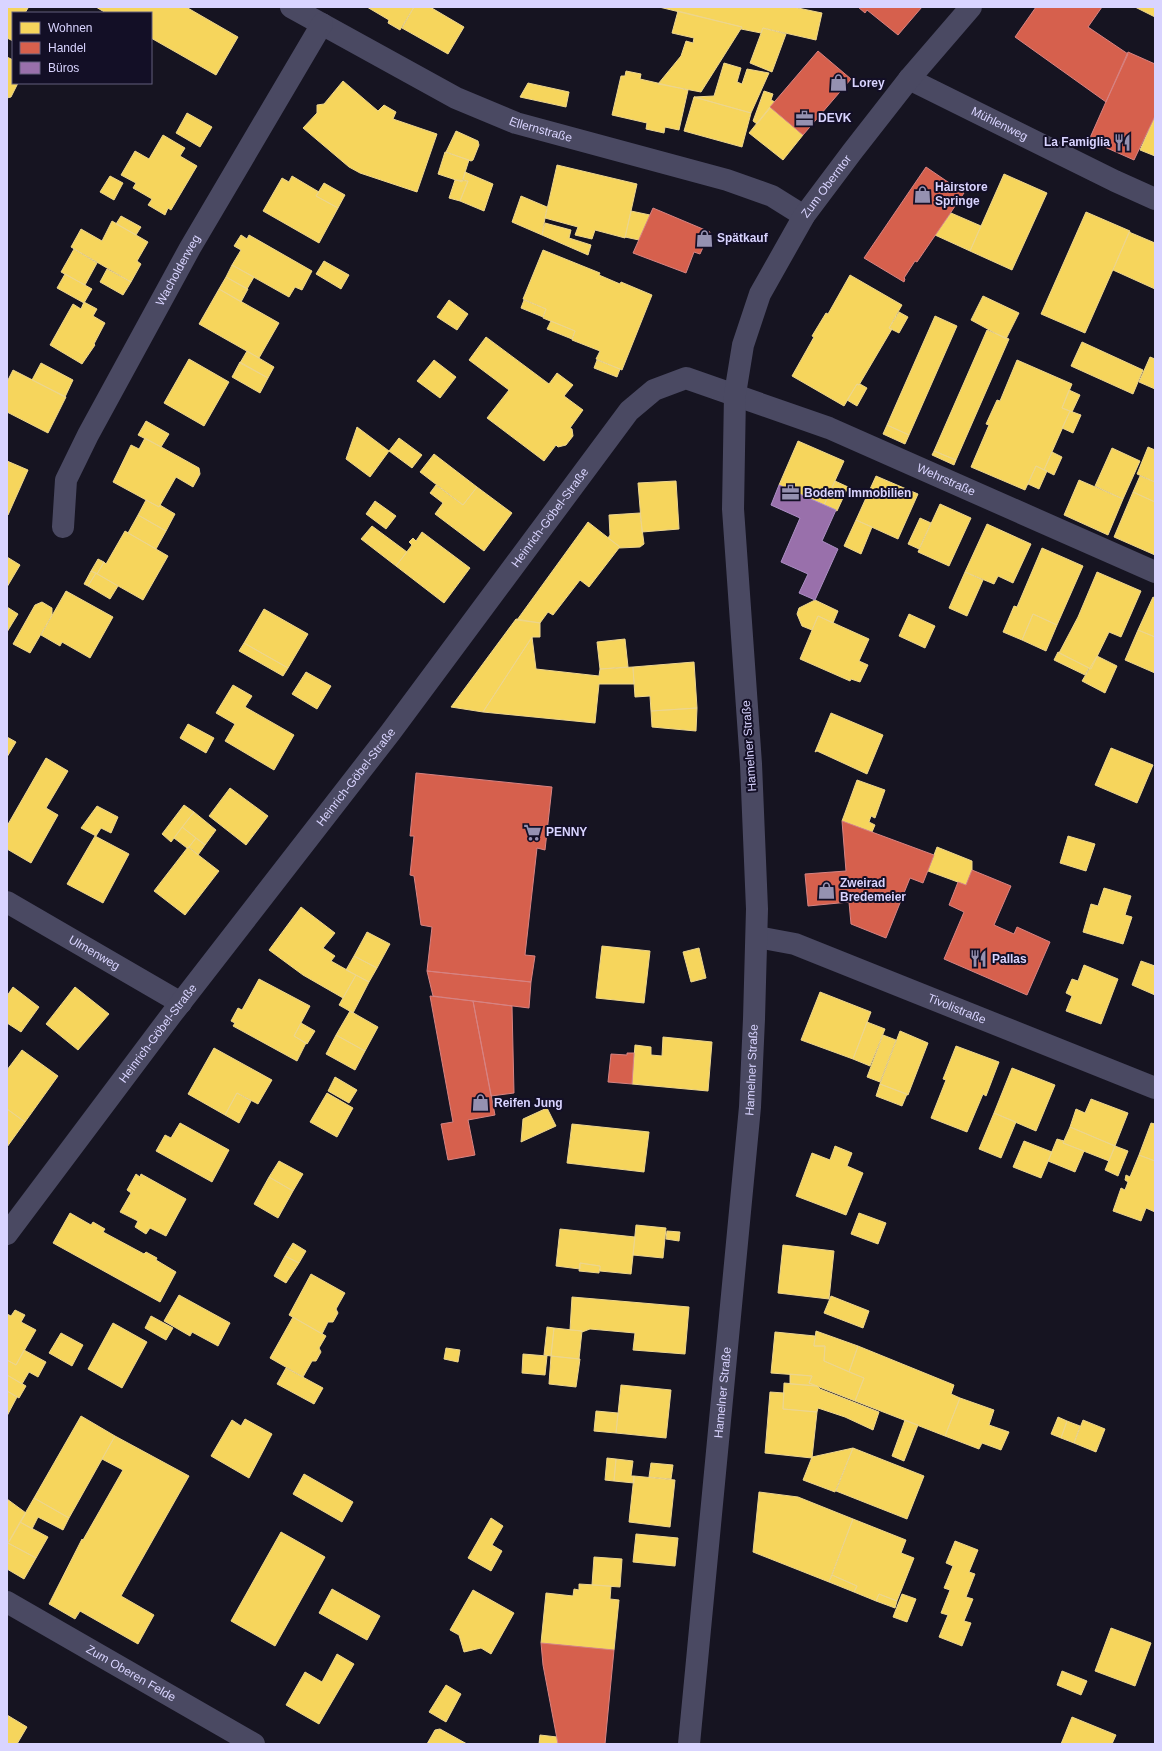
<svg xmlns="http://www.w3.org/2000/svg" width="1162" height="1751" viewBox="0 0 1162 1751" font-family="Arial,sans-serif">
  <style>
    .homes { fill: #f6d55c; stroke: #edd58d }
    .shops { fill: #d6604d; stroke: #d78382 }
    .offices { fill: #9970ab; stroke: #ac8ec4 }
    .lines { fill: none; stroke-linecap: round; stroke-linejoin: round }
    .minor { stroke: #4a4962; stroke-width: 22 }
    .labels { text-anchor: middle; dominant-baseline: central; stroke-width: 4; stroke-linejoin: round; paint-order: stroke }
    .poi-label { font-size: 12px; font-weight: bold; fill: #d9d4ff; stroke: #130f26; text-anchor: start }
    .street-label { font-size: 12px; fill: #d9d4ff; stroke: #130f26 }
  </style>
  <rect width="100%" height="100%" fill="#161421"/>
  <path class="homes" d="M7 7 28 8 25 13H13V41L7 38Z
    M96 7H186L238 37 216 75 151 38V13H106Z
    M367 7H414L400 30 388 23 389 20Z
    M414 7H430L464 27 448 54 402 28Z
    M659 7H793L822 13 816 40 763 28 761 33 741 29 742 27Z
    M1135 7H1155V17Z
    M678 11 742 27 701 92 658 84 681 56 686 41 693 43 694 38 672 33Z
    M763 28 786 34 772 72 750 63Z
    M7 57 13 60V83H18L11 97 7 98Z
    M724 63 741 68 737 82 742 84 747 69 769 73 751 113 694 97 714 96Z
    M626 71 641 74 640 79 688 90 679 130 665 127 664 133 646 129 647 123 612 115 621 76H625Z
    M343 81 378 111 384 105 396 112 393 119 437 134 417 192 360 173 349 167 303 128 317 113V105L324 104Z
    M528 83 569 92 566 107 520 97Z
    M764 91 773 94 771 100 775 102 757 124 753 121Z
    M694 97 751 113 742 147 684 131Z
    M770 107 803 135 783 160 749 133Z
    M187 113 212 127 200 147 176 133Z
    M1155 116V156L1140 150Z
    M456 131 478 141 479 145 473 160 471 161 446 152Z
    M163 135 185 148 180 156 197 166 171 210 168 208 165 215 148 205 152 199 133 188 136 183 121 175 135 151 149 159Z
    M445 152 469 160 462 182 438 174Z
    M557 165 637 184 625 238 595 230 592 239 575 235 578 227 545 218Z
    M465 172 493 184 484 211 460 201 468 181 463 180Z
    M1004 174 1047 193 1012 270 970 251Z
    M110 176 123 183 114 200 100 192Z
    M292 176 319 192 316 196 338 208 319 243 263 211 282 178 289 182Z
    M455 180 468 181 460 201 449 198Z
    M324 183 345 195 338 208 316 196Z
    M521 196 547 207 542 235 512 222Z
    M631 211 650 215 639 240 625 237Z
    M1086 212 1130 231 1085 333 1041 314Z
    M951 213 981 226 970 251 935 235Z
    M121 216 141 227 136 235 116 224Z
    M112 221 148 242 137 261 141 264 131 282 71 247 81 229 102 241Z
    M545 223 571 230 569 238 591 245 588 255 542 235Z
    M1129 232 1155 243V289L1113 270Z
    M241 235 247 239 249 235 312 271 302 290 295 287 289 297 232 265 241 250 234 246Z
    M74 249 97 263 85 285 61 272Z
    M543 250 600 273 599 275 620 284 621 282 652 295 622 370 596 359 600 351 572 340 575 331 543 318 546 309 523 299Z
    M324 261 349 275 341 289 316 274Z
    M232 265 254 277 247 289 226 277Z
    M107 269 131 282 123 295 100 282Z
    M65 274 92 289 84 303 57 288Z
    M850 275 902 305 889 328 892 329 859 385 857 384 844 406 792 376 814 337 812 336 826 313 828 314Z
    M226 277 248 289 241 302 219 289Z
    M219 289 279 323 259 358 199 324Z
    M983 296 1019 313 1006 339 971 320Z
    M449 300 468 314 457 330 437 317Z
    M524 300 546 309 543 317 521 308Z
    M84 302 97 309 93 316 105 323 94 344 95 345 82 364 50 345 73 304 81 309Z
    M899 312 908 317 899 333 889 328Z
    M935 316 957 326 909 435 887 425Z
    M551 321 575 331 572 339 547 329Z
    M987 330 1009 339 956 460 934 451Z
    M486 337 549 384 557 373 573 385 564 396 583 410 570 428 572 429 573 436 566 445 558 447 556 445 544 461 487 418 509 390 469 360Z
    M1082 342 1143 370 1133 394 1071 366Z
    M247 351 274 367 268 378 240 363Z
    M1150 357 1155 359V389L1139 382Z
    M189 359 229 382 204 426 164 403Z
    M434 360 456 377 440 398 417 381Z
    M597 360 620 369 617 377 594 368Z
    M1017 360 1072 384 1062 408 1070 411 1044 470 1036 466 1025 490 971 467 989 425 986 424 997 400 1000 401Z
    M240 362 268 378 260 393 232 377Z
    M41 363 73 380 65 397 32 380Z
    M13 370 66 397 48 433 7 412V382Z
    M857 384 859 385 860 384 867 388 857 406 847 400Z
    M1069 390 1080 395 1072 412 1062 408Z
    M1070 411 1081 415 1073 433 1062 428Z
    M146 421 169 434 161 447 138 435Z
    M887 425 909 435 905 444 883 434Z
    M357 427 389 451 370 477 346 459Z
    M145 438 199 468 200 474 193 487 176 477 159 507 113 482 131 445 139 449Z
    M399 438 422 455 412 468 389 451Z
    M798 441 844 461 824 505 779 485Z
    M1148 447 1155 450V482L1137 474Z
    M1112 448 1140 461 1123 499 1095 486Z
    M934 451 956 460 954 465 932 455Z
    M1052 452 1062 457 1054 475 1044 470Z
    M434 454 477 487 463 505 420 472Z
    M7 461 28 470 8 515H7Z
    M1036 466 1047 471 1039 489 1028 484Z
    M876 476 918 494 898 539 856 520Z
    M1140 476 1155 482V502L1133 492Z
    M1079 480 1123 499 1108 535 1064 515Z
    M676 481 679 529 642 532 638 483Z
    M835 481 848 487 837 511 824 505Z
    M436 485 463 505 477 487 512 513 484 551 435 514 443 503 430 493Z
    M1133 492 1155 502V555L1114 537Z
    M146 500 159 507 160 505 175 514 166 531 138 515Z
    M375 501 396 516 386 529 366 514Z
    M940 504 971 518 949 566 918 552Z
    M640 513 644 544 640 547 619 548 620 547 608 538 610 535 609 515Z
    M138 515 166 531 156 549 128 533Z
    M920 518 931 523 919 549 908 544Z
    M856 520 872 527 861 554 844 546Z
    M588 522 620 547 619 548 589 587 580 580 553 615 548 612 540 623 517 620Z
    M987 524 1031 544 1013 583 998 576 994 584 965 572Z
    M372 526 407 552 396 566 361 539Z
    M125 531 168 556 143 600 97 574 104 562 106 564Z
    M422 532 470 568 444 603 396 566 412 545 409 542 413 538 416 541Z
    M1042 548 1083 566 1057 625 1033 614 1022 640 1003 632 1014 606 1017 607Z
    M7 557 20 565 7 587Z
    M98 559 104 562 97 574 91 571Z
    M91 571 96 573 88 586 84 584Z
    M965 572 983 580 967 616 949 608Z
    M1097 572 1141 591 1121 637 1109 632 1091 669 1059 653 1078 617Z
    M96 573 118 586 110 599 88 586Z
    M66 591 113 617 90 658 62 642 60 646 41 635Z
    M1153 597 1155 598V637L1138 630Z
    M815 600 838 611 833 623 818 616 812 630 802 626 797 614 799 608Z
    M42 602 52 608V615L30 653 13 644 35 605Z
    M7 607 18 614 7 632Z
    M264 609 308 634 288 668 244 643Z
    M909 614 935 626 925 648 899 636Z
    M1033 614 1057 625 1046 651 1022 640Z
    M818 616 869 639 859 661 868 665 860 682 851 679 850 681 800 659Z
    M516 619 540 623V637H532L483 712 451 707Z
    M1138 630 1155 637V673L1125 660Z
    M532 637 536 669 599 676 600 669 633 667 634 684H599L595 723 483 712Z
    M625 639 628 667 600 669 597 642Z
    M244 643 288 668 283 676 239 651Z
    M1058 652 1089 668 1085 675 1054 660Z
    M1097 656 1117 666 1105 693 1082 681Z
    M694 662 697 708 651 711 650 696 635 697 633 667Z
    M306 672 331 686 317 709 292 694Z
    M233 685 252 696 245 707 294 735 274 770 225 741 235 724 216 713Z
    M697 708 696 731 652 727 651 711Z
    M831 713 883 735 867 774 817 751 815 752Z
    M188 724 214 738 206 753 180 738Z
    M7 737 16 742 7 757Z
    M1111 748 1153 765 1137 803 1095 785Z
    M46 758 68 771 46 808 58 815 31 863 7 849V826Z
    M857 780 885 790 875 818 871 816 869 822 875 825 872 832 842 821Z
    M230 788 268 816 246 845 209 816Z
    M184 805 194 812 171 842 162 834Z
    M97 806 118 817 111 833 101 828 96 836 81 828Z
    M194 812 216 830 205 845 182 827Z
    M182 827 196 838 189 847 187 848 174 838Z
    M95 836 129 854 103 903 67 884Z
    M1068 836 1095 844 1086 871 1060 863Z
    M196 838 205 845 198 855 189 847Z
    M188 847 219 871 185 915 154 891Z
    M937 847 972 861V870L966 885 928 871Z
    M1104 888 1131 896 1125 915 1132 917 1123 944 1083 932 1091 904 1098 906Z
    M301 907 335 933 323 948 335 956 331 961 356 975 343 998 303 975 269 950Z
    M367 932 390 944 377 968 354 956Z
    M602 946 650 951 644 1003 596 998Z
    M699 948 706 978 691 982 683 952Z
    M354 956 377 968 369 982 346 970Z
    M1141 961 1155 966V995L1132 985Z
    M1084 965 1118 979 1101 1024 1066 1011 1072 996 1066 993 1072 979 1078 981Z
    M356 975 369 982 353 1013 339 1005Z
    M259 979 310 1006 294 1036 306 1043 297 1061 233 1026 235 1023 231 1021 238 1008 242 1010Z
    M13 987 39 1007 21 1032 7 1023V996Z
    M75 987 109 1014 78 1050 46 1024Z
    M820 992 871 1012 853 1059 801 1040Z
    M350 1011 378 1027 365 1051 336 1035Z
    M867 1022 885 1029 870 1066 853 1059Z
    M301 1023 315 1031 307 1044 294 1036Z
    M900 1031 928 1043 908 1095 880 1084Z
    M336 1035 365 1051 355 1070 326 1054Z
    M883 1035 896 1040 880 1082 867 1077Z
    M663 1037 712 1042 708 1091 632 1084 635 1045 651 1047V1055L662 1056Z
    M956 1046 999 1062 986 1096 983 1094 967 1132 931 1118 946 1080 943 1079Z
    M214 1048 272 1080 258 1104 237 1093 225 1115 188 1094Z
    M22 1050 58 1076 25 1122 7 1109V1070Z
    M1012 1068 1055 1085 1036 1131 994 1113Z
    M335 1077 357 1090 349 1103 328 1091Z
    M880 1084 907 1094 902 1106 876 1096Z
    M237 1093 251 1101 239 1123 225 1115Z
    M327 1093 353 1108 337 1137 310 1122Z
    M1091 1099 1128 1113 1115 1146 1070 1127 1076 1109 1085 1113Z
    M547 1108 556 1126 521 1142 523 1119Z
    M7 1109 25 1122 7 1147Z
    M994 1113 1016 1122 1001 1158 979 1149Z
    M180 1123 229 1150 212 1182 156 1151 165 1135 171 1138Z
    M1151 1123 1155 1124V1161L1139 1155Z
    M572 1124 649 1132 644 1172 567 1163Z
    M1070 1127 1115 1146 1109 1161 1063 1143Z
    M1057 1139 1064 1141 1063 1143 1084 1151 1075 1172 1048 1161Z
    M1024 1141 1052 1152 1041 1178 1013 1167Z
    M835 1146 852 1153 847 1166 863 1173 846 1215 796 1196 812 1153 830 1160Z
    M1115 1146 1128 1151 1118 1176 1105 1170Z
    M1139 1155 1155 1161V1212L1146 1208 1141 1221 1113 1211 1121 1188 1125 1190 1128 1182 1125 1180 1126 1175 1130 1177Z
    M279 1161 303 1174 293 1191 269 1177Z
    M136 1174 140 1177 141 1174 186 1199 166 1236 150 1228 146 1234 135 1227 138 1221 120 1212 131 1193 127 1190Z
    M269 1177 293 1191 278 1218 254 1204Z
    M70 1213 91 1225 93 1222 105 1229 103 1232 144 1254 146 1252 157 1258 156 1260 176 1272 160 1302 53 1243Z
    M859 1213 886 1223 878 1244 851 1234Z
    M636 1225 666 1228 663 1258 633 1255Z
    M560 1229 635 1237 631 1274 600 1271V1266L580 1263V1269L556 1266Z
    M667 1231 680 1232 679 1241 666 1239Z
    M293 1243 306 1251 299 1263 285 1256Z
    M783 1245 834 1251 829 1299 778 1293Z
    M285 1256 299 1263 286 1283 274 1276Z
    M580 1263 600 1266 599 1273 579 1271Z
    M311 1274 345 1293 336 1309 338 1313 333 1322H328L322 1334 289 1315Z
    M179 1295 230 1323 218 1346 192 1332 190 1336 164 1321Z
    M831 1296 869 1311 863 1328 824 1313Z
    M572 1297 689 1307 685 1354 633 1350 635 1333 590 1329 582 1332V1331L570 1330Z
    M15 1310 25 1315 21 1322 36 1330 16 1365 7 1360V1314L11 1316Z
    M151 1316 173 1328 166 1340 145 1328Z
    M293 1317 326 1336 319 1348 321 1352 316 1361H312L303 1377 270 1358Z
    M113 1323 147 1342 122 1388 88 1369Z
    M547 1327 554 1328 551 1356 544 1355Z
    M554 1328 582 1331 579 1359 551 1356Z
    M816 1331 858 1346 849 1372 824 1361 825 1346H814Z
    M775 1332 815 1336 814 1346H825L824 1361 864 1378 855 1401 809 1383 812 1376 771 1373Z
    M61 1333 83 1345 72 1366 49 1353Z
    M858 1346 954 1385 951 1394 960 1398 945 1436 855 1401 864 1378 849 1372Z
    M446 1348 460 1350 458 1362 444 1359Z
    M24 1350 46 1362 38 1377 29 1372 22 1384 7 1375V1360L16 1365Z
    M523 1354 547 1356 545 1375 522 1373Z
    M551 1356 580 1359 576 1387 549 1384Z
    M286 1368 323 1388 314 1404 277 1384Z
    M790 1374 812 1376 809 1383 817 1386 790 1384Z
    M7 1375 26 1386 19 1398 7 1391Z
    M784 1383 817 1386 820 1389 879 1412 873 1430 845 1417 818 1408 817 1412 783 1409Z
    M621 1385 671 1390 666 1438 616 1433Z
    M7 1391 17 1397 7 1416Z
    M770 1392 784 1393 783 1409 817 1412 812 1458 765 1453Z
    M960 1398 994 1410 989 1425 1009 1432 1001 1450 982 1443 979 1449 945 1436Z
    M596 1411 618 1413 616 1433 594 1431Z
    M81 1416 115 1436 69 1518 34 1498Z
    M1058 1417 1067 1421 1061 1438 1051 1434Z
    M245 1419 272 1434 249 1478 211 1456 232 1420 241 1426Z
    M905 1420 918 1425 904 1461 892 1456Z
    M1083 1420 1105 1429 1096 1452 1074 1443Z
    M1067 1421 1080 1426 1074 1443 1061 1438Z
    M115 1436 189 1476 121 1596 154 1615 138 1644 80 1611 75 1619 49 1604 82 1539 83 1540 123 1470 102 1459Z
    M853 1448 924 1476 907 1519 836 1491Z
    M853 1448 835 1492 803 1480 812 1457Z
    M607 1458 616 1459 614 1481 605 1480Z
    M616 1459 633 1461 631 1476H634V1483L614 1481Z
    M651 1463 673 1465 671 1479 649 1477Z
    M304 1474 353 1502 342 1522 293 1494Z
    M634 1476 675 1480 670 1527 629 1522Z
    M759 1492 798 1497 853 1519 829 1582 753 1552Z
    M34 1498 69 1518 63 1530 38 1517 32 1529 20 1522Z
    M7 1499 26 1513 9 1542 7 1541Z
    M491 1518 503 1526 492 1545 502 1551 491 1571 468 1558Z
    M853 1519 906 1540 901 1553 914 1558 897 1601 879 1594 876 1601 854 1592 857 1586 832 1575Z
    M20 1522 48 1537 36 1558 8 1543Z
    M281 1532 325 1557 275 1646 231 1621Z
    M636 1534 678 1538 675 1566 633 1562Z
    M955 1541 978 1550 969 1572 975 1574 966 1597 973 1599 964 1621 971 1623 962 1646 939 1637 948 1615 941 1613 950 1590 944 1588 953 1566 946 1563Z
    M8 1543 36 1558 24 1579 7 1569V1546Z
    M594 1557 622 1559 620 1587 592 1585Z
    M832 1575 857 1586 854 1592 829 1582Z
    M579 1584 611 1586 610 1599 619 1600 614 1650 541 1643 546 1593 573 1596 574 1589 579 1590Z
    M332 1589 380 1616 367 1640 319 1613Z
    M473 1590 514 1613 491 1654 481 1648 464 1652 459 1635 450 1630Z
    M879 1594 897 1601 895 1608 876 1601Z
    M902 1594 916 1599 907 1622 893 1617Z
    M1111 1628 1151 1643 1135 1686 1095 1671Z
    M337 1654 354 1664 319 1724 286 1705 305 1672 322 1682Z
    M1062 1671 1087 1681 1081 1695 1057 1685Z
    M446 1685 461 1694 446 1722 429 1712Z
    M7 1715 27 1727 17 1744H7Z
    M1072 1717 1116 1735 1112 1744H1061Z
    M440 1729 467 1744H427L435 1730Z
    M540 1735 557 1737 558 1744H539Z"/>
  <path class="shops" d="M858 7H922L898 35 867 10 865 13Z
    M1036 7H1102L1088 27 1128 54 1106 102 1015 37Z
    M818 51 851 79 803 135 770 107Z
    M1128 52 1155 64V116L1134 160 1089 140Z
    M926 167 964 193 917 262 915 261 904 278 905 279 904 282 864 258Z
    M653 208 710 232 700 254 694 252 686 273 633 253Z
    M416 773 552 787 545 850 537 848 525 955 535 956 531 982 427 971 432 927 421 925 414 876 410 875 414 836H410Z
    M842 821 934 855 923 883 910 878 886 938 851 924 849 902 808 906 805 874 846 871Z
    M972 870 1011 886 994 925 1014 934 1017 927 1050 942 1027 995 944 959 964 912 949 905 958 882 966 885Z
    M427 971 531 982 529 1008 433 996Z
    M430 996 473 1001 495 1115 468 1120 475 1155 448 1160 441 1124 453 1122Z
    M473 1001 512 1006 514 1093 491 1096Z
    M627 1053H634L632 1084 608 1082 611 1054 627 1055Z
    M541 1643 614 1650 605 1744H558L543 1665Z"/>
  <path class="offices" d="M779 485 836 510 822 541 838 549 815 600 799 593 808 574 781 562 800 518 771 505Z"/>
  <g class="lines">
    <g class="minor">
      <path id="s1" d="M291 7 456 98 516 123 727 180 772 196 804 216"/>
      <path id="s2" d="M909 79 1115 181 1155 199"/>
      <path id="s3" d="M63 527 66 480 88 435 190 248 322 24"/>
      <path id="s4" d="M7 902 181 1003"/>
      <path id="s5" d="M757 937 795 944 1155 1088"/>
      <path id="s6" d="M7 1234 172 1014 390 733 629 411 654 390 686 378 829 428 1155 572"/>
      <path id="s7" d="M7 1602 254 1744"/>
      <path id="s8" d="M689 1744 750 1107 754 1019 757 909 751 764 733 509 735 394 743 345 760 294 804 216 852 152 909 79 971 7"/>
    </g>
  </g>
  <defs>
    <symbol id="shop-bare" viewBox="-9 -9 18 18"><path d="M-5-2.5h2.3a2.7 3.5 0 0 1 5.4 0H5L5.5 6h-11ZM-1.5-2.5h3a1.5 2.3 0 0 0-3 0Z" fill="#9591b1" stroke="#130f26" stroke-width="2.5" paint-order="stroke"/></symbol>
    <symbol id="office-bare" viewBox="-9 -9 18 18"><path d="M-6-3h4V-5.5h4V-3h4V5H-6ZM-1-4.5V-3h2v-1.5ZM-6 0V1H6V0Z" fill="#9591b1" stroke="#130f26" stroke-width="2.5" paint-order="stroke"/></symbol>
    <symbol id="restaurant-bare" viewBox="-9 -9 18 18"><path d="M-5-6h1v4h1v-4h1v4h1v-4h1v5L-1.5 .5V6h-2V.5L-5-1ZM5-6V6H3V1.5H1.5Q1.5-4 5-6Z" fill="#9591b1" stroke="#130f26" stroke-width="2.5" paint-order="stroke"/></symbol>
    <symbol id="supermarket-bare" viewBox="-9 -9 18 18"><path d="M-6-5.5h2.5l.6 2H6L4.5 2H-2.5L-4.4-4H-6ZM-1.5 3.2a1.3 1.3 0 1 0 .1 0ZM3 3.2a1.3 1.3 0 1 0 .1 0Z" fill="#9591b1" stroke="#130f26" stroke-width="2.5" paint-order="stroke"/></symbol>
  </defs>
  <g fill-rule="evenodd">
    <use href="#shop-bare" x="826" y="70" width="25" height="25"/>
    <use href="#office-bare" x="792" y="106" width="25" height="25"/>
    <use href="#restaurant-bare" x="1110" y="130" width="25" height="25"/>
    <use href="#shop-bare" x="910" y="182" width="25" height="25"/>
    <use href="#shop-bare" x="692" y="226" width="25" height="25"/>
    <use href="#office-bare" x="778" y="480" width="25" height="25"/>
    <use href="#supermarket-bare" x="520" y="820" width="25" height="25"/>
    <use href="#shop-bare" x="814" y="878" width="25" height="25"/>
    <use href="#restaurant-bare" x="966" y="946" width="25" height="25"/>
    <use href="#shop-bare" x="468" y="1090" width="25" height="25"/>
  </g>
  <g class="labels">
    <g class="poi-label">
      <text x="852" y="83">Lorey</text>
      <text x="818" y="118">DEVK</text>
      <text x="1110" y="142" text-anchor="end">La Famiglia</text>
      <text x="935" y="187">Hairstore<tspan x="935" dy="14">Springe</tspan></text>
      <text x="717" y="238">Spätkauf</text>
      <text x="804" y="493">Bodem Immobilien</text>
      <text x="546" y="832">PENNY</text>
      <text x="840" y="883">Zweirad<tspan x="840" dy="14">Bredemeier</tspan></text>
      <text x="992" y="959">Pallas</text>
      <text x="494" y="1103">Reifen Jung</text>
    </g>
    <g class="street-label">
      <text stroke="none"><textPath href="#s2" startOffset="101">Mühlenweg</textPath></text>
      <text stroke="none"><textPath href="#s1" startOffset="279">Ellernstraße</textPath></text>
      <text stroke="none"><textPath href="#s8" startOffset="1584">Zum Oberntor</textPath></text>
      <text stroke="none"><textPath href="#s3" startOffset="285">Wacholderweg</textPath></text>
      <text stroke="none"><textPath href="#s6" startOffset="1378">Wehrstraße</textPath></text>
      <text stroke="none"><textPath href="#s6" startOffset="899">Heinrich-Göbel-Straße</textPath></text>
      <text transform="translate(749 746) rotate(-94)">Hamelner Straße</text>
      <text stroke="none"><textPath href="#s6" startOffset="575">Heinrich-Göbel-Straße</textPath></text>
      <text stroke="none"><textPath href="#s4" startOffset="101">Ulmenweg</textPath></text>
      <text stroke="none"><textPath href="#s5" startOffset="213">Tivolistraße</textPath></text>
      <text stroke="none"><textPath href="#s6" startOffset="251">Heinrich-Göbel-Straße</textPath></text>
      <text stroke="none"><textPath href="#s8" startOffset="677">Hamelner Straße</textPath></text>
      <text stroke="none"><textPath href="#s8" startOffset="353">Hamelner Straße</textPath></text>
      <text stroke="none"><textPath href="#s7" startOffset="143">Zum Oberen Felde</textPath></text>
    </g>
  </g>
  <rect width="1162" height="1751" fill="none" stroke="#d9d4ff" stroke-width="16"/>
  <rect x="12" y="12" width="140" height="72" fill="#130f26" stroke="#625e7d"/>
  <rect x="20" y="22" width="20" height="12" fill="#f6d55c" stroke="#625e7d"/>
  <text x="48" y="32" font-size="12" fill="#d9d4ff">Wohnen</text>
  <rect x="20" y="42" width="20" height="12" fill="#d6604d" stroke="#625e7d"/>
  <text x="48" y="52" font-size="12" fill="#d9d4ff">Handel</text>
  <rect x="20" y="62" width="20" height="12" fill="#9970ab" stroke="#625e7d"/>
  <text x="48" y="72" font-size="12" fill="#d9d4ff">Büros</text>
</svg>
